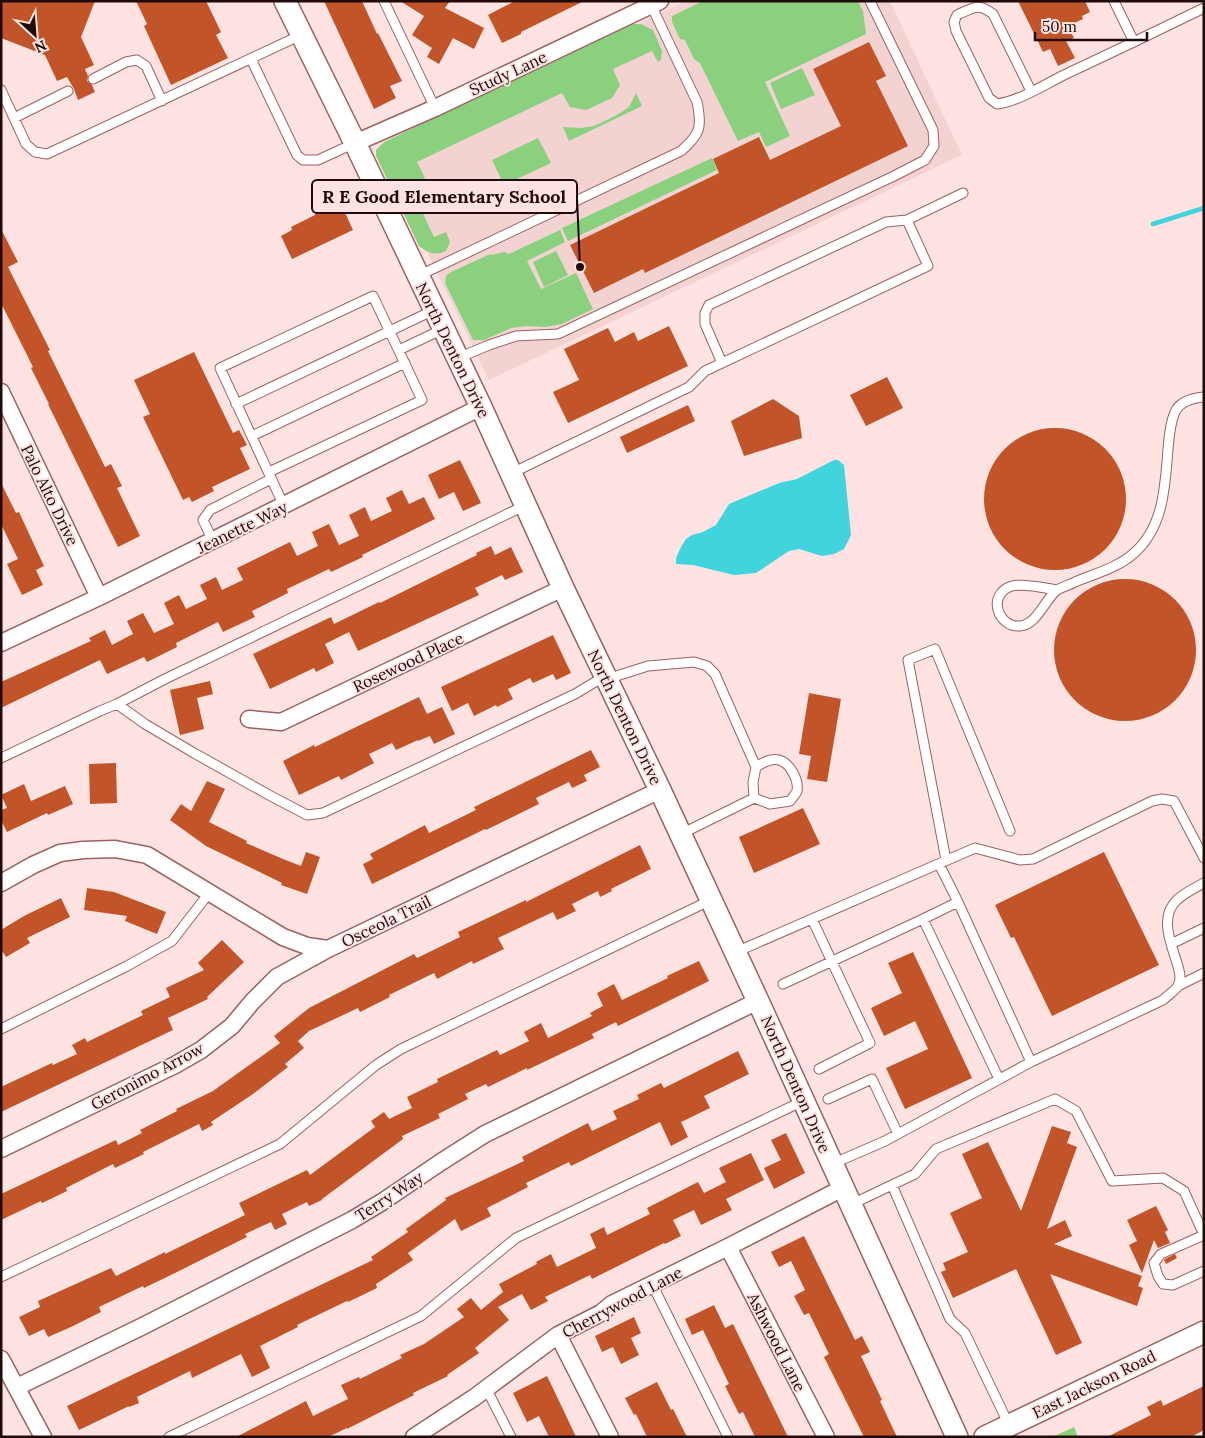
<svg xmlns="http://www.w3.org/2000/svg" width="1205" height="1438" viewBox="0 0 1205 1438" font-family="Lora,serif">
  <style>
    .built { fill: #f2d3d2 }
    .green { fill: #8bd07f }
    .water { fill: #42d4dd }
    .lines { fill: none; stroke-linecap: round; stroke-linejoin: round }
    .stream { stroke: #42d4dd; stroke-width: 4.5 }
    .building { fill: #c15429 }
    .service-casing { stroke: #9b6261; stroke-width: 11 }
    .minor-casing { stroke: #9b6261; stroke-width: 19 }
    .tertiary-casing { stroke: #9b6261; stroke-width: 24 }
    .service { stroke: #fff; stroke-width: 9 }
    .minor { stroke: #fff; stroke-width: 16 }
    .tertiary { stroke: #fff; stroke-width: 21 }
    .labels { text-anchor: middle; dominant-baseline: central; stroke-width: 4; stroke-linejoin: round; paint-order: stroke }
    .street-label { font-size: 16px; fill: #200a0a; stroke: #fee3e2 }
    .leader { fill: none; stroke: #200a0a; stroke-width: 2 }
    .callout-dot { fill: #200a0a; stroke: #fee3e2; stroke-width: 2 }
    .callout { fill: #fee3e2; stroke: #200a0a; stroke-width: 2 }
    .callout-label { font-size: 18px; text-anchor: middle; font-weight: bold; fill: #200a0a }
  </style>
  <rect width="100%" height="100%" fill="#fee3e2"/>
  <path class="built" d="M686 1H890L962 155 489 380 377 149Z"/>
  <path class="green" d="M703 1H858L863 11 866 34 765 82 790 136 766 147 759 132 738 141 700 63 694 59 685 40 680 39 672 22V16Z
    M633 24H641L653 30 662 51 661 60 658 62 652 51 613 69 620 85 612 98 586 110 570 107 562 93 417 162 425 178 410 186 434 237 446 232 450 242 446 251C435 256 428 253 419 246L376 156V150L384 142Z
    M802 68 815 95 781 109 770 83Z
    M636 93 642 106 569 141 563 127 581 128 594 126 617 115 629 107Z
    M538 138 551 163 504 185 492 160Z
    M712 158 717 170 568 241 562 228Z
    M560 230 565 242 527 261 541 289 576 273 593 309 562 324 545 327 528 326 511 328 484 340H473L445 283 446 276 451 272 488 255 496 254 504 252 509 254Z
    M556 251 568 275 544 287 533 262Z
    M1074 1427 1078 1437H1052Z"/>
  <path class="water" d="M834 460H838L844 465 851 535 844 549 834 554 822 556 799 549 789 551 756 573 734 575 693 565 676 564V558L681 547 686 539 692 535 703 532 716 525 729 504 779 483 797 479Z"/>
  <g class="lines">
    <path class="stream" d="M1153 224 1204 208"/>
  </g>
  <path class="building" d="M3 1H95L81 37 94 65 85 69 88 76 87 81 92 85 95 92 78 100 74 89 67 77 57 81 45 55 1 38V6Z
    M136 1H206L221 32 216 35 228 58 171 85 144 26 147 24Z
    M324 1H362L377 34 378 33 402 81 390 86 396 98 374 109Z
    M400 1H450L445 8 484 28 474 49 453 38 439 64 427 57 432 48 412 35 424 16Z
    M515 1H584L521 32V34L502 43 488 15Z
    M1018 1H1085L1090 12 1082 16 1083 19 1068 26 1074 38 1066 41 1075 58 1058 66 1050 49 1043 52Z
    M869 42 886 76 876 81 908 146 645 273 643 269 594 293 570 245 719 173 713 159 759 137 770 160 841 126 813 69Z
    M342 206 353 230 292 259 281 236 292 230 291 227 315 215V214L327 208 330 212Z
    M1 229 18 262 8 267 50 350 48 351 105 467 111 464 122 486 117 488 140 536 118 547 48 404H49L31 368 33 367 1 303Z
    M669 326 688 366 568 423 553 392 579 380 564 349 608 328 615 342 634 332 638 341Z
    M194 352 233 433 239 430 247 445 240 448 250 469 212 487 214 491 192 502 189 497 183 500 143 417 150 414 134 380Z
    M887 377 903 408 866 426 850 395Z
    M773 399 799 416 802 438 744 456 731 421Z
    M688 405 695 421 627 453 620 437Z
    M984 499a71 71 0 1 1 142 0a71 71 0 1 1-142 0Z
    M460 460 481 503 463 511 454 492 439 499 428 475Z
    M1 483 16 513 19 512 44 566 36 570 43 585 22 595 7 564 18 559 1 524Z
    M402 490 409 504 424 497 435 519 362 555 363 557 331 572 329 569 287 589 288 593 252 611 255 617 223 632 218 622 176 643 177 647 147 662 144 657 107 674 100 660 1 708V682L91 641 89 638 105 630 112 645 133 634 127 621 143 613 154 633 174 624 164 603 179 595 186 609 207 599 200 585 216 577 222 590 243 580 237 568 290 542 297 556 318 546 312 532 329 524 339 545 359 536 349 515 365 507 371 521 392 511 386 498Z
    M491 546 495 555 511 547 523 572 505 580 502 575 475 588 479 595 358 651 349 632 325 644 334 663 316 672 314 668 270 689 253 654 331 617 334 624 379 602 380 603 477 555 476 553Z
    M1054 650a71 71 0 1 1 142 0a71 71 0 1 1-142 0Z
    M553 635 571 673 556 680 553 674 533 683 530 678 508 689 513 699 497 707 496 705 474 716 468 703 452 711 441 687Z
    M210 681 213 694 197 698 204 729 180 735 170 690Z
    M809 693 841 699 827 782 807 779 811 756 799 754Z
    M419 697 427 714 442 707 455 734 434 744 430 736 418 741V740L396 750 392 743 369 754 374 763 341 780 339 776 299 795 283 761 314 745 315 747 356 727Z
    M591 750 600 767 584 775 587 781 572 788 569 782 536 798 539 804 486 830 485 829 372 884 363 864 373 859 370 854 425 825 429 833 476 810 474 807Z
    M116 763 117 803 90 804 89 764Z
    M207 781 225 789 209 822 247 841 246 843 283 859 301 866 306 852 320 857 307 894 281 885 282 883 206 846 170 820 181 804 191 811Z
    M24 784 31 801 65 786 73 804 48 815 47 813 7 832 1 820V810L7 808 1 795Z
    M803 808 820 844 754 873 739 837Z
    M640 845 651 869 611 889 612 891 600 897 598 891 572 904 576 911 557 920 553 912 498 938 504 949 473 964 472 961 437 979 434 973 389 995 390 997 360 1012 358 1008 309 1031 298 1041 304 1048 285 1064 288 1067 253 1094 211 1122 213 1125 202 1131 199 1124 143 1152 144 1154 115 1168 113 1164 66 1188 67 1191 42 1203 41 1201 1 1220V1194L116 1140 118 1145 142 1133 140 1130 177 1111 176 1109 213 1091 280 1043 274 1036 309 1008 414 954 417 958 460 937 458 932 526 900V902Z
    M1104 852 1159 965 1052 1016 1014 937 1011 938 995 905Z
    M87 888 114 892 166 912 157 934 125 921 127 916 84 910Z
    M61 898 70 917 27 938 30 943 6 957 1 949V930L24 916Z
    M222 940 244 962 207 997 208 999 168 1018 173 1030 1 1112V1087L52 1063 53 1065 77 1054 72 1045 85 1038 87 1042 143 1015 141 1011 170 997 166 988 204 970 198 963Z
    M913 952 972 1078 905 1109 886 1068 928 1049 915 1021 884 1036 871 1008 902 993 888 963Z
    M699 961 709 981 618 1026 616 1022 592 1034 594 1038 527 1070V1068L488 1087 486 1084 465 1094 468 1099 438 1114 440 1118 402 1136 403 1139 322 1199V1200L309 1206 307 1202 282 1214 287 1224 275 1230 271 1222 245 1234 247 1237 175 1273 144 1288 143 1286 99 1307 101 1312 71 1327 48 1337 44 1329 29 1336 19 1317 40 1307 38 1301 111 1268 116 1276 165 1252V1254L245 1215 239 1203 307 1170 310 1175 375 1127 371 1121 384 1112 389 1119 412 1108 407 1097 438 1082 437 1079 497 1050 500 1055 529 1041 524 1032 541 1023 548 1038 592 1016 590 1013 603 1006 597 993 614 984 622 1000 668 978 667 976Z
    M738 1051 749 1074 704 1096 710 1108 681 1122 688 1137 671 1146 660 1122 571 1166 569 1162 526 1183 528 1187 487 1208 491 1216 461 1231 455 1219 408 1253 413 1260 376 1284 377 1288 348 1302 347 1301 297 1325 298 1327 260 1346 270 1368 252 1377 241 1354 192 1378 190 1371 137 1397 139 1403 129 1407V1406L79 1430 67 1406 373 1260 371 1257 408 1232 406 1229 446 1200 445 1198 524 1161 522 1157 588 1123 592 1131 617 1119 613 1111 639 1099 637 1095 661 1083 664 1088Z
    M1052 1126 1071 1132 1067 1143 1077 1147 1047 1229 1065 1220 1072 1236 1054 1244 1142 1276 1138 1286 1143 1288 1137 1306 1050 1274 1082 1343 1056 1355 1016 1269 953 1298 941 1272 946 1270 943 1263 968 1252 950 1213 982 1198 962 1154 988 1142 1021 1211Z
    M786 1133 805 1173 774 1189 764 1168 781 1160 771 1140Z
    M751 1153 764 1180 726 1199 732 1210 701 1225 694 1210 673 1220 681 1236 665 1244 664 1243 592 1279 590 1275 545 1297 548 1301 531 1310 522 1294 498 1307 509 1320 475 1348 479 1353 447 1375 448 1376 413 1393 414 1395 347 1429V1428L328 1437H236L306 1401 313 1416 348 1399 341 1385 359 1377 360 1379 402 1358 400 1355 424 1344 464 1317 457 1309 471 1298 481 1310 503 1292 499 1284 537 1264 536 1262 551 1254 557 1267 596 1248 590 1234 604 1227 607 1235 650 1214 647 1208 698 1182 704 1193 726 1182 719 1168Z
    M1156 1206 1168 1230 1165 1232 1170 1243 1158 1248 1154 1240 1142 1273 1129 1245 1137 1241 1127 1220Z
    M804 1236 855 1340 862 1336 870 1352 861 1356 882 1400 880 1401 897 1437H864L824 1357 829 1354 809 1313 804 1315 794 1296 805 1290 791 1261 779 1267 771 1252Z
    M1175 1254 1177 1258 1166 1264 1164 1260 1165 1259Z
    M714 1305 725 1328 733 1324 788 1437H755L743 1412 739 1414 725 1386 729 1384 703 1330 692 1335 685 1319Z
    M634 1317 641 1333 631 1338 639 1355 621 1364 613 1347 602 1352 595 1336Z
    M547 1376 561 1405 576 1437H549L539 1416 527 1422 513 1393Z
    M657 1382 671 1410 673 1409 687 1437H647L636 1414 634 1415 625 1398Z
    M1204 1386V1430L1191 1437H1107L1151 1415 1147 1407 1161 1400 1163 1406Z"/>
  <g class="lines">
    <defs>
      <path id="service" d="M384 1 435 108
        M1114 1 1134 42
        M251 59 297 155 303 160H318L355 143
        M93 79 126 62 137 60 146 66 162 101
        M1 90 26 144 35 152 47 154 301 35
        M1031 91 993 14C978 2 973 8 957 15L954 22 956 31 989 98 997 104C1019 101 1044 85 1064 75 1111 53 1157 31 1204 8
        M14 118 68 91
        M907 220 963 193
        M418 276 681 151C701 134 702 126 697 102L651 5
        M399 350 443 329
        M458 358 489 345 516 336 558 334 894 176 925 160 934 146 933 130 870 1
        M236 404 434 310
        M252 436 405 363
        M269 472 422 400 373 296 220 368 284 506
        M512 473 689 387 705 371 928 266 907 220 886 222 709 305 705 313V324L722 363
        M213 541 203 520 210 510 271 479
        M1057 590C1045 588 1024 583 1012 586 986 594 998 628 1020 626 1037 625 1045 599 1057 590 1062 587 1069 585 1075 582 1094 574 1117 568 1133 554 1164 528 1165 486 1168 449 1169 437 1170 423 1175 412 1180 401 1193 398 1204 397
        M607 679 648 666 694 662 707 666 715 674 756 767 753 782 754 798 681 834
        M117 704 165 679 526 505
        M1 758 100 711 117 704 145 724 194 753 269 795 307 815 323 813 575 694 605 676
        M754 798 770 804 790 801C792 798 796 794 797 791 799 780 790 763 779 760 771 758 762 763 756 767
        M946 860 908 660 935 649 1010 831
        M939 864 958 902 923 919 999 1079
        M958 902 1031 1062
        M812 919 870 1043 819 1069
        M1171 944 1204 928
        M736 952 975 848 1020 860 1033 859 1152 801 1162 799 1174 801 1204 858
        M783 984 923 919
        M1178 986 1204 973
        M1 1029 127 966 172 941 209 893
        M828 1099 872 1079 898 1134
        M832 1164 885 1141 1031 1062 1163 1000C1168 995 1175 991 1178 986 1182 978 1179 970 1177 963 1171 944 1159 916 1177 900 1184 893 1195 888 1204 883
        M892 1185 950 1319 965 1333 1009 1425
        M850 1205 915 1174 936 1149 1055 1099 1076 1111 1112 1181 1163 1178 1184 1191 1204 1235
        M1204 1235 1161 1254 1154 1263 1158 1276 1163 1284 1173 1285 1204 1271
        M1 1277 280 1144 376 1065 401 1049 711 900
        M652 1284 728 1437
        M486 1388 511 1437
        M169 1437 421 1316 516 1238 803 1101"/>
      <path id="minor" d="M355 143 435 108 660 1
        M1 392 99 597
        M1 643 99 597 481 407
        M249 719 281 722 563 588
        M1 883 33 865 60 853 83 850 115 849 147 855 283 937 307 946 328 949 660 790
        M1 1149 175 1065 201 1050 232 1026 252 1002 277 977 328 949
        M728 1247 826 1437
        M558 1335 610 1437
        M1 1359 43 1437
        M17 1387 141 1327 352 1220 382 1202 441 1162 485 1134 758 1001
        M414 1437 475 1397 558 1335 601 1313 612 1304 728 1247 843 1188"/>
      <path id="tertiary" d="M285 1 355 143 481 407 563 588 660 790 758 1001 957 1437
        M985 1437 1204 1332"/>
    </defs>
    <use href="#service" class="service-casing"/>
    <use href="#minor" class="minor-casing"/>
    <use href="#tertiary" class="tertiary-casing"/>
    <use href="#service" class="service"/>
    <use href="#minor" class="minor"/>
    <use href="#tertiary" class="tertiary"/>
  </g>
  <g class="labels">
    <g class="street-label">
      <text transform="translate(508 73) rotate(-25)">Study Lane</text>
      <text transform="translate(453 350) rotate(64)">North Denton Drive</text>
      <text transform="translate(50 495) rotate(64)">Palo Alto Drive</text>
      <text transform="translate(242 527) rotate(-26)">Jeanette Way</text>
      <text transform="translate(408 662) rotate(-25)">Rosewood Place</text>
      <text transform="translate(625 717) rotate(64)">North Denton Drive</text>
      <text transform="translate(386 921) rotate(-26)">Osceola Trail</text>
      <text transform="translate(147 1076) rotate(-28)">Geronimo Arrow</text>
      <text transform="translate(796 1084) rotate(66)">North Denton Drive</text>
      <text transform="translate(389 1196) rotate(-33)">Terry Way</text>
      <text transform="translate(622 1302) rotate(-28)">Cherrywood Lane</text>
      <text transform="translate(777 1342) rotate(63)">Ashwood Lane</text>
      <text transform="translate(1094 1384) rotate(-26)">East Jackson Road</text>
    </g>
  </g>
  <path class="leader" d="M580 267L577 197"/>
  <circle class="callout-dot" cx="580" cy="267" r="5"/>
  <rect class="callout" x="312" y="180" width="265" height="33" rx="5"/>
  <g class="callout-label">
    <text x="444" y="203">R E Good Elementary School</text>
  </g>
  <rect width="1205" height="1438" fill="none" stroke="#200a0a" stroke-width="5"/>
  <g transform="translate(35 35) rotate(154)" stroke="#fee3e2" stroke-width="4" paint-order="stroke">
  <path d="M0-4L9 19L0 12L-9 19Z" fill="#200a0a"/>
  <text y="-8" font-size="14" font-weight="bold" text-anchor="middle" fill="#200a0a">N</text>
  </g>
  <path d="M1035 32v8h112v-8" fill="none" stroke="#200a0a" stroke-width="2.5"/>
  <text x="1042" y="32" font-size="15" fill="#200a0a" stroke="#fee3e2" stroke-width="4" paint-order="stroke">50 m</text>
</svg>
